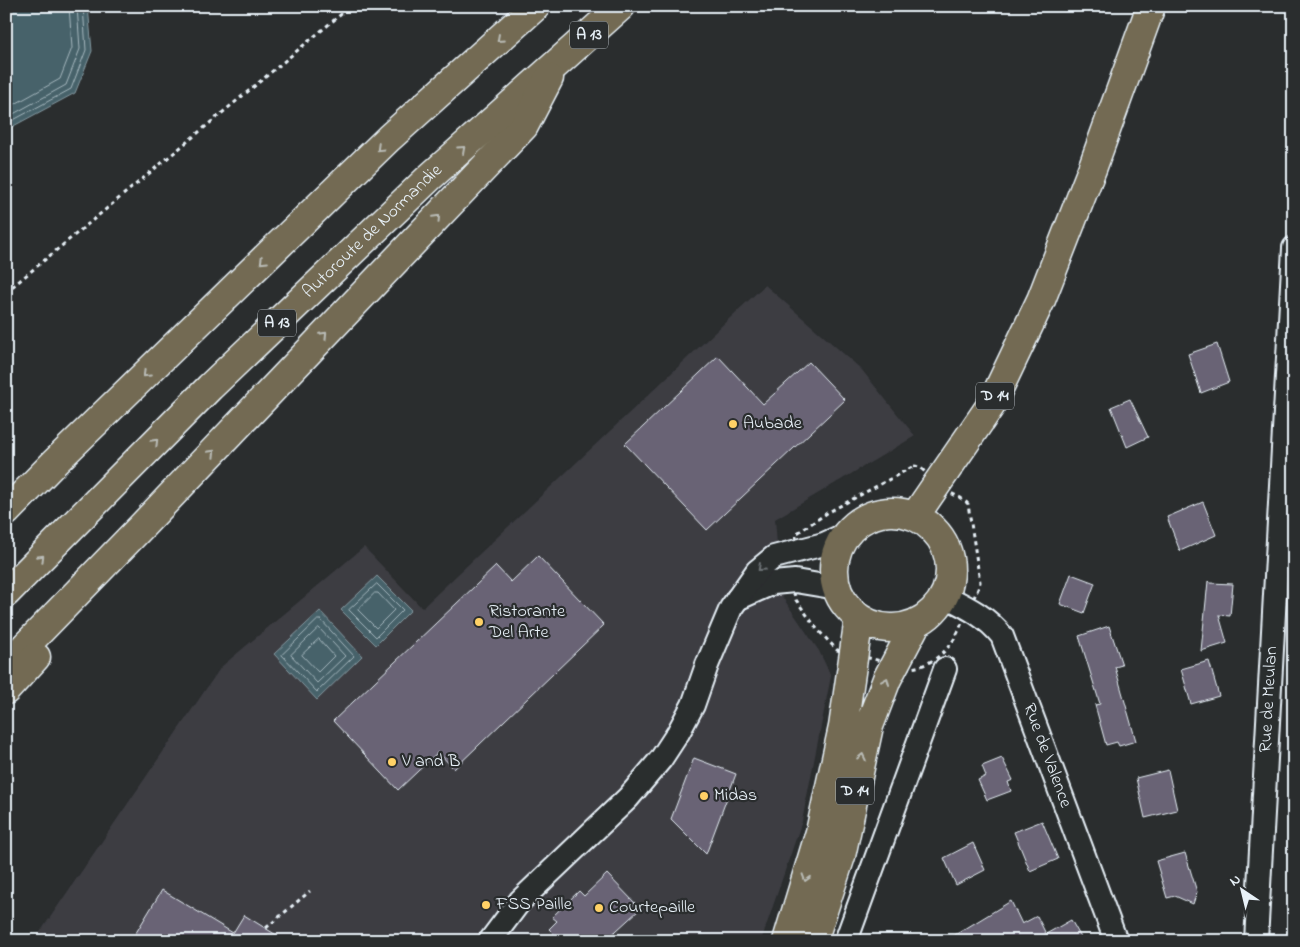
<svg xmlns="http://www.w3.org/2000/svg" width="1300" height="947" viewBox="0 0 1300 947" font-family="'Indie Flower',sans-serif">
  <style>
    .built { fill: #3d3d43 }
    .water { fill: #46626a; stroke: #879ba3 }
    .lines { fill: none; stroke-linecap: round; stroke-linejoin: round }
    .shore { stroke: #a7b8bf; stroke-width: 1 }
    .building { fill: #696374; stroke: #e8f1f8 }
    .minor-casing { stroke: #e8f1f8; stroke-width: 26 }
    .major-casing { stroke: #e8f1f8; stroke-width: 31 }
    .highway-casing { stroke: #e8f1f8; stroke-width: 31 }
    .path { stroke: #e8f1f8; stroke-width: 3; stroke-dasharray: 4 4; stroke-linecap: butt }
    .minor { stroke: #2a2d2e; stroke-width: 22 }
    .major { stroke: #736b52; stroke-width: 28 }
    .highway { stroke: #736b52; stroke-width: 28 }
    .oneway { stroke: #b9bbb6 }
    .oneway2 { stroke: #6c7275 }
    .poi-dot { fill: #ffd166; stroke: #2a2d2e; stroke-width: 2 }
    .labels { text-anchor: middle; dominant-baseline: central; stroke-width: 4.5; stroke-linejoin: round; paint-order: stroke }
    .shield { fill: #2a2d2e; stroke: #afb6bb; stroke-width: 1 }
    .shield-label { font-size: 16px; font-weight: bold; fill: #e8f1f8 }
    .street-label { font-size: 18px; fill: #e8f1f8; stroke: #2a2d2e }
    .poi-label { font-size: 18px; fill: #e8f1f8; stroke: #2a2d2e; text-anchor: start }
  </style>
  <rect width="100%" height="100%" fill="#2a2d2e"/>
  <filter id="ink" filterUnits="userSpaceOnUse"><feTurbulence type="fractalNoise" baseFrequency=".02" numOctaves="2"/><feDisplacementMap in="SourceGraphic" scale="10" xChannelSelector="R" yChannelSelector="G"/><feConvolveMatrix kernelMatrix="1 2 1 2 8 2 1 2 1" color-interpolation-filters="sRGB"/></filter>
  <g filter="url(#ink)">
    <path class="built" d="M765 285 861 369 915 436 775 519 781 595 819 651 831 676 802 821 761 941H34L221 667 364 547 422 608Z"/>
    <path class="water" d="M6 6H88L92 51 75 93 6 130Z
      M377 576 411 610 376 645 341 610Z
      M320 611 362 656 317 700 274 654Z"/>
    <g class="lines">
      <path class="shore" d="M6 109 60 79 72 48 69 6
        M6 118 66 85 80 49 77 6
        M6 124 71 89 86 50 83 6
        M377 584 403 610 376 637 349 610Z
        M375 593H378L394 610 376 628 358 610Z
        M318 620H321L354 656 317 692 282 655Z
        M319 628 345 656 317 683 291 655Z
        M319 639 334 656 318 672 302 655Z"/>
    </g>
    <path class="building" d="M1217 344 1229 382 1201 393 1188 354Z
      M718 356 763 404 809 362 845 400 707 530 625 444Z
      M1130 399 1148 437 1127 447 1111 407Z
      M1203 502 1216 535 1180 551 1167 517Z
      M538 556 604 625 454 769 438 752 398 790 333 721 496 566 511 582Z
      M1071 574 1095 583 1084 613 1060 604Z
      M1208 581 1210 583 1233 584 1230 616 1219 615 1227 643 1201 651Z
      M1109 626 1122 665 1115 667 1136 741 1119 746 1117 742 1106 745 1095 705 1100 704 1079 636Z
      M1209 661 1219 696 1191 704 1181 669Z
      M694 758 736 774 706 854 671 819Z
      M1002 758 1013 780 1008 782 1011 791 987 800 978 780 986 776 982 766Z
      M1168 770 1177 810 1145 818 1136 778Z
      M1042 821 1058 859 1030 871 1014 832Z
      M973 843 985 870 956 885 944 858Z
      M1185 853 1197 892 1193 904 1175 896 1167 898 1156 861Z
      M607 874 635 903 634 904 639 910 605 941H561L549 929 557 921 552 917 579 891 584 896Z
      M162 890 233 933 244 915 286 941H131Z
      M1011 901 1022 924 1037 916 1046 934 1071 920 1083 941H945Z"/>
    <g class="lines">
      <defs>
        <g id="minor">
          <path id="s1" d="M945 596C967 607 986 616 1002 636L1116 941"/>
          <path d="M737 599 773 583 795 581 837 588"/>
          <path d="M490 941 520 901 628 798 661 759 678 733 693 705 707 665 731 608 757 571 774 557 824 544 846 534"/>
          <path d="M846 941 945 669"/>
          <path id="s2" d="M1256 941 1294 248"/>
        </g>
        <path id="major" d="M834 570a58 58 0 1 1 116 0a58 58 0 1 1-116 0Z
          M915 516 991 405 1041 300 1092 169 1151 6
          M787 941 820 832 843 727 859 618
          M813 941 841 856 869 726 887 679 917 622"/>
        <g id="highway">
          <path d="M6 512 54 463 389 138 536 6"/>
          <path id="s3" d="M6 593 210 387 429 178 621 6"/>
          <path d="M6 666 142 526 524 126 549 78"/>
          <path d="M6 690 36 657"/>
        </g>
      </defs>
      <use href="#minor" class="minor-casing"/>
      <use href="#major" class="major-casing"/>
      <use href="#highway" class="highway-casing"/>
      <path class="path" d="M6 292 351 6
        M914 466C926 467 928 480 937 486 947 493 960 495 968 504L980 582C978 592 973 598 969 607 964 615 962 624 958 632 949 651 930 667 909 668L837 650 817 629 796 600 794 593 796 534 827 513Z
        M266 928 310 891"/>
      <use href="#minor" class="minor"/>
      <use href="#major" class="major"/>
      <use href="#highway" class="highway"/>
    </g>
    <defs><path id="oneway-chevron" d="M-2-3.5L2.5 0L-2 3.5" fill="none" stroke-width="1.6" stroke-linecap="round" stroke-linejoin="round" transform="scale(1.25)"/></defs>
    <g class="oneway">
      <use href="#oneway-chevron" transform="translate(500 39) rotate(138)"/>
      <use href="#oneway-chevron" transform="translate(380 148) rotate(136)"/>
      <use href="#oneway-chevron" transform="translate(462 149) rotate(-42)"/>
      <use href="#oneway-chevron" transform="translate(437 218) rotate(-46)"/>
      <use href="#oneway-chevron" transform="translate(263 261) rotate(136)"/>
      <use href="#oneway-chevron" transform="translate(324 335) rotate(-46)"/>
      <use href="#oneway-chevron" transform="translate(146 374) rotate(136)"/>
      <use href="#oneway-chevron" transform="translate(155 442) rotate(-45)"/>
      <use href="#oneway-chevron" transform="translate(212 453) rotate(-46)"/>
      <use href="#oneway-chevron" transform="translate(41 558) rotate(-45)"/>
      <use href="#oneway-chevron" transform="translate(886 681) rotate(-67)"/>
      <use href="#oneway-chevron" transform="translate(862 757) rotate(-78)"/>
      <use href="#oneway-chevron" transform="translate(806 878) rotate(107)"/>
    </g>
    <use class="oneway2" href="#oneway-chevron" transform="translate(761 568) rotate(138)"/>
  </g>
  <g class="poi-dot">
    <circle cx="733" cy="424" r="5"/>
    <circle cx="479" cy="622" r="5"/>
    <circle cx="392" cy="762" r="5"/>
    <circle cx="704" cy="796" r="5"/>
    <circle cx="486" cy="905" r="5"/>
    <circle cx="599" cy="908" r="5"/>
  </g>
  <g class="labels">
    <g class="shield">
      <rect x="570" y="21.5" width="38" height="27" rx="4"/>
      <rect x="258" y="309.5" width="38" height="27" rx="4"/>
      <rect x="976" y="382.5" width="38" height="27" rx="4"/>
      <rect x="836" y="777.5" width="38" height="27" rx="4"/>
    </g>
    <g class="shield-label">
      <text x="589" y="35">A 13</text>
      <text x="277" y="323">A 13</text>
      <text x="995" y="396">D 14</text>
      <text x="855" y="791">D 14</text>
    </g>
    <g class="street-label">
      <text stroke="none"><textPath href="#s3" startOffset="515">Autoroute de Normandie</textPath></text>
      <text stroke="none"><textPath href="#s2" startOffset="242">Rue de Meulan</textPath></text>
      <text stroke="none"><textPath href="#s1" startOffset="198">Rue de Valence</textPath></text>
    </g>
    <g class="poi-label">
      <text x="743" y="424">Aubade</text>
      <text x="489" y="612">Ristorante<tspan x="489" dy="21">Del Arte</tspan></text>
      <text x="402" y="762">V and B</text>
      <text x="714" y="796">Midas</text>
      <text x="496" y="905">FSS Paille</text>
      <text x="609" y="908">Courtepaille</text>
    </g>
  </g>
  <rect width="1300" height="947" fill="none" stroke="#2a2d2e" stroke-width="25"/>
  <rect x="12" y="12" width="1275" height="922" fill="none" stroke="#e8f1f8" stroke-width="2" filter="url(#ink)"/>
  <g transform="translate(1242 890) rotate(325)" stroke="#2a2d2e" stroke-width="4" paint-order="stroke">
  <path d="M0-4L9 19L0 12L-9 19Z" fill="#e8f1f8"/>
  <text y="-8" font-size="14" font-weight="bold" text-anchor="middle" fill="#e8f1f8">N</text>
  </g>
</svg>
